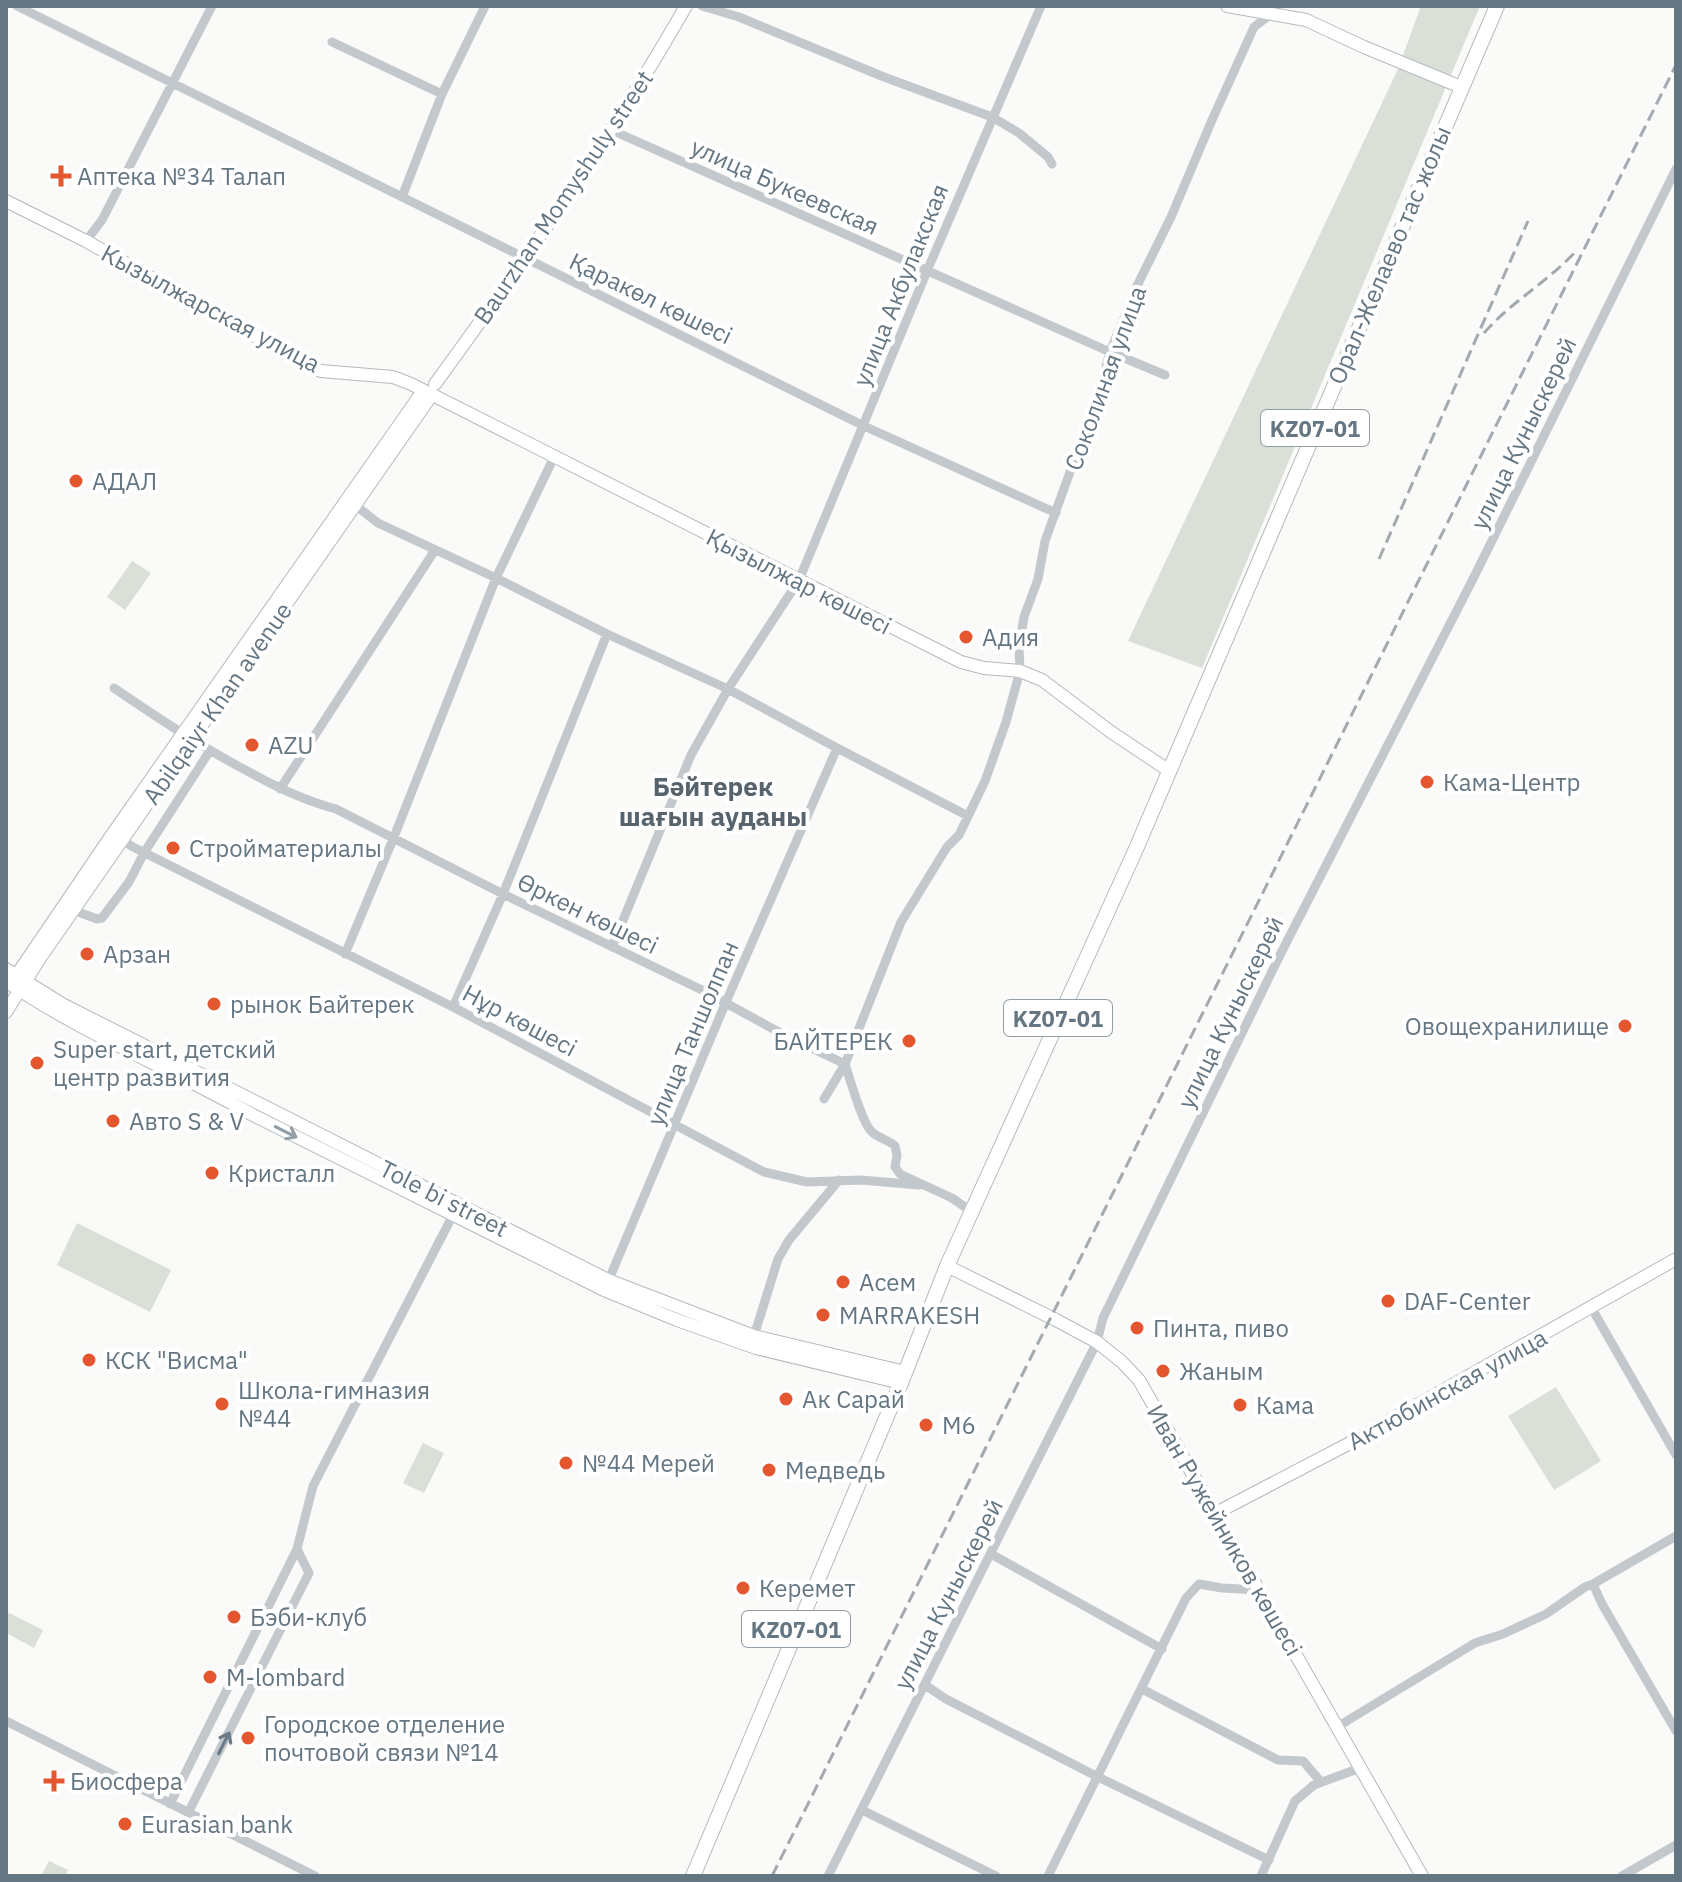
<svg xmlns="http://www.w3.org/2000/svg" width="1682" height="1882" viewBox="0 0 1682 1882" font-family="'IBM Plex Sans',sans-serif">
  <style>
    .green { fill: #dadfd7 }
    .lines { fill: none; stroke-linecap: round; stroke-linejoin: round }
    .secondary-casing { stroke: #b3babf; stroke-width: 14 }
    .primary-casing { stroke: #b5babe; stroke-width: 16 }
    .street { stroke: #c3c8cc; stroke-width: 9 }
    .secondary { stroke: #fff; stroke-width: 12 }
    .primary { stroke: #fff; stroke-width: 14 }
    .rail { stroke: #a2aab0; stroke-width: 3; stroke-dasharray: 12 6; stroke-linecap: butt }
    .oneway { stroke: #939fa8 }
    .oneway2 { stroke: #6a7a87 }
    .poi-dot { fill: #e4572e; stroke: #fff; stroke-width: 3 }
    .labels { text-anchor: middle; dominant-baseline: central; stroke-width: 8; stroke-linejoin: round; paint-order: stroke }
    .shield { fill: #fff; stroke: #939fa8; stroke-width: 2 }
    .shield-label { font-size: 22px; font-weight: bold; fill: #657683 }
    .poi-label { font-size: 24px; fill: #657683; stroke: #fff; text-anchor: start }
    .street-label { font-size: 24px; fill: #657683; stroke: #fff }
    .neighbourhood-label { font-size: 26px; font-weight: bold; fill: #57646e; stroke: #fff }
  </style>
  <rect width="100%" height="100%" fill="#fafaf8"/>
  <path class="green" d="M1421 6H1480L1202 668 1128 641 1398 69Z
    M132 561 151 573 125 610 107 597Z
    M77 1223 171 1270 150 1312 57 1265Z
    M1556 1387 1601 1461 1554 1490 1508 1416Z
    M423 1443 444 1453 424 1493 403 1483Z
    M9 1613 43 1630 34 1648 6 1633V1618Z
    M49 1861 68 1870 65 1876H41Z"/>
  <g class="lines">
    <defs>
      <path id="secondary" d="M1227 6 1306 20 1364 47 1461 87
        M6 201 86 241 306 365 321 371 393 377 411 384 961 662 984 668 1020 671 1042 680 1111 732 1168 770
        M435 384C524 262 611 137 686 6
        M6 969 62 1004 608 1280 754 1336 905 1372
        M14 979 109 839 423 391
        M6 981C83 1034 172 1069 253 1115L604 1290 677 1320 756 1348 901 1383
        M6 1012 40 958 431 396
        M947 1266 1056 1320 1097 1342 1122 1362 1139 1380 1422 1876
        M1216 1513 1350 1443 1676 1259"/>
      <path id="primary" d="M693 1876 901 1383 947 1266 1136 849 1497 6"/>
    </defs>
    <use href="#secondary" class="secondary-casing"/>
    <use href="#primary" class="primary-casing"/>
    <path class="street" d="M17 6 864 426 1056 513
      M702 6 739 17 884 77 992 117 1019 133 1048 157 1052 164
      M332 42 442 94
      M609 129 1110 352 1165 375
      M402 197 442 94 485 6
      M86 241 102 220 212 6
      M355 505 378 523 496 578 607 634 728 689 837 748 968 816
      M114 688C159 719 203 748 251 773 278 788 306 801 336 809L503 894 704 991 786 1036 845 1064C850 1079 862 1123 872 1132 878 1138 889 1140 895 1146L897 1155 895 1167 900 1174 952 1198 972 1212
      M280 789 435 550
      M120 835 122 840 133 847 453 1007 764 1172 807 1182 861 1180 919 1185
      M73 910 97 919 102 918 129 882 144 853 209 752
      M612 947 691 755 728 689 799 580 927 271 1041 6
      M345 954 394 837 496 578 554 457
      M453 1007 503 894 607 634
      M824 1099 845 1064 901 922 947 847 959 835 985 781 1006 722 1020 671 1019 647 1024 617 1038 579 1045 541 1099 392 1110 352 1137 286 1171 217 1212 120 1254 27 1271 14
      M607 1284 726 1002 837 748
      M1591 1307 1676 1455
      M754 1336 778 1259 789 1240 839 1180
      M991 1554 1162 1649
      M1593 1584 1602 1604 1676 1731
      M925 1685 946 1699 1098 1777 1269 1860
      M1142 1689 1278 1760 1303 1761 1321 1782
      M6 1721 315 1876
      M1337 1727 1475 1643 1503 1634 1546 1614 1585 1587 1593 1584 1676 1536
      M170 1804 297 1549 313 1486 456 1209
      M862 1810 996 1876
      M188 1813 309 1573 297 1549
      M828 1876 1097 1342 1103 1318 1280 955 1474 577 1676 169
      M1048 1876 1186 1598 1199 1584 1222 1588 1259 1590
      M1261 1876 1295 1801 1314 1785 1360 1768
      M1622 1876 1676 1845"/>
    <use href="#secondary" class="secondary"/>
    <use href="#primary" class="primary"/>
    <path class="rail" d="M1484 333C1512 301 1549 281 1577 250
      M1379 559 1528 221
      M772 1876 1676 65"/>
  </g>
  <defs><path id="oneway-shaft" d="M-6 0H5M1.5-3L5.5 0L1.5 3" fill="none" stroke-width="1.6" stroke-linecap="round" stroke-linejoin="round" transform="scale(2)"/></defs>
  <use class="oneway" href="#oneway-shaft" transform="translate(286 1132) rotate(27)"/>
  <use class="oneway2" href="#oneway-shaft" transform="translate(224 1743) rotate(-63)"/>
  <g class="poi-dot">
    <path d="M57 164h8v8h8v8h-8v8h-8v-8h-8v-8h8z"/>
    <circle cx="76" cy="481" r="8"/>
    <circle cx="966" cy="637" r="8"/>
    <circle cx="252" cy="745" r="8"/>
    <circle cx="1427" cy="782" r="8"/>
    <circle cx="173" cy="848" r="8"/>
    <circle cx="87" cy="954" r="8"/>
    <circle cx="214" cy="1004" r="8"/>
    <circle cx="1625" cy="1026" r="8"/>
    <circle cx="909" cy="1041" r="8"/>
    <circle cx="37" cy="1063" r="8"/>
    <circle cx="113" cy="1121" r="8"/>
    <circle cx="212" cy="1173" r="8"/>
    <circle cx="843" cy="1282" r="8"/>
    <circle cx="1388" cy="1301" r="8"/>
    <circle cx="823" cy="1315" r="8"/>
    <circle cx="1137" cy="1328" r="8"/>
    <circle cx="89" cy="1360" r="8"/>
    <circle cx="1163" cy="1371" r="8"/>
    <circle cx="786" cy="1399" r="8"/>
    <circle cx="222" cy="1404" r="8"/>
    <circle cx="1240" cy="1405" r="8"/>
    <circle cx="926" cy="1425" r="8"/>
    <circle cx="566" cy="1463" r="8"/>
    <circle cx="769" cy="1470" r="8"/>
    <circle cx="743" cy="1588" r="8"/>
    <circle cx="234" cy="1617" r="8"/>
    <circle cx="210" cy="1677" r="8"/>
    <circle cx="248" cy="1738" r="8"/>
    <path d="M50 1769h8v8h8v8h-8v8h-8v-8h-8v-8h8z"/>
    <circle cx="125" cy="1824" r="8"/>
  </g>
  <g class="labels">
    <g class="shield">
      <rect x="1261" y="410" width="108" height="36" rx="6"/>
      <rect x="1004" y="1000" width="108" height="36" rx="6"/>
      <rect x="742" y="1611" width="108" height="36" rx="6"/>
    </g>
    <g class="shield-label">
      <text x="1315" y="428">KZ07-01</text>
      <text x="1058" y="1018">KZ07-01</text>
      <text x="796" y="1629">KZ07-01</text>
    </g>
    <g class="poi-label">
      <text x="77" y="176">Аптека №34 Талап</text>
      <text x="92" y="481">АДАЛ</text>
      <text x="982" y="637">Адия</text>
      <text x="268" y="745">AZU</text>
      <text x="1443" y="782">Кама-Центр</text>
      <text x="189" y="848">Стройматериалы</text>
      <text x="103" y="954">Арзан</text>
      <text x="230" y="1004">рынок Байтерек</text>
      <text x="1609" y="1026" text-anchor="end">Овощехранилище</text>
      <text x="893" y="1041" text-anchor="end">БАЙТЕРЕК</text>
      <text x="53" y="1049">Super start, детский<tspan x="53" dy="28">центр развития</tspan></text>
      <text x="129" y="1121">Авто S &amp; V</text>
      <text x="228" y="1173">Кристалл</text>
      <text x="859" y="1282">Асем</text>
      <text x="1404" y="1301">DAF-Center</text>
      <text x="839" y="1315">MARRAKESH</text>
      <text x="1153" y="1328">Пинта, пиво</text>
      <text x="105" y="1360">КСК "Висма"</text>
      <text x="1179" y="1371">Жаным</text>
      <text x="238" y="1390">Школа-гимназия<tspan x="238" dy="28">№44</tspan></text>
      <text x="802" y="1399">Ак Сарай</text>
      <text x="1256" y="1405">Кама</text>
      <text x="942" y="1425">М6</text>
      <text x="582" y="1463">№44 Мерей</text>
      <text x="785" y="1470">Медведь</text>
      <text x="759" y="1588">Керемет</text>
      <text x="250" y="1617">Бэби-клуб</text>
      <text x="226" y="1677">M-lombard</text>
      <text x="264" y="1724">Городское отделение<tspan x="264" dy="28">почтовой связи №14</tspan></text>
      <text x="70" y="1781">Биосфера</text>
      <text x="141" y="1824">Eurasian bank</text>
    </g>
    <g class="street-label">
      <text transform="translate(785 186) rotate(24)">улица Букеевская</text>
      <text transform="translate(563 197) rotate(-56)">Baurzhan Momyshuly street</text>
      <text transform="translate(1389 255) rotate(-67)">Орал-Желаево тас жолы</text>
      <text transform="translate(900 285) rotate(-68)">улица Акбулакская</text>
      <text transform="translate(651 298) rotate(26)">Қаракөл көшесі</text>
      <text transform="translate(211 308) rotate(28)">Кызылжарская улица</text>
      <text transform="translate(1105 378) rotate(-70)">Соколиная улица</text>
      <text transform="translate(1523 433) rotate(-64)">улица Куныскерей</text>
      <text transform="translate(799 581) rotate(27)">Қызылжар көшесі</text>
      <text transform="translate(217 703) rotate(-55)">Abilqaiyr Khan avenue</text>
      <text transform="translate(588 913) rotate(26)">Өркен көшесі</text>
      <text transform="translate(1230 1012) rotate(-64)">улица Куныскерей</text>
      <text transform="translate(520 1020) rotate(28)">Нұр көшесі</text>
      <text transform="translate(692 1033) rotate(-67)">улица Таншолпан</text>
      <text transform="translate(444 1198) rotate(27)">Tole bi street</text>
      <text transform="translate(1447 1389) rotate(-29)">Актюбинская улица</text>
      <text transform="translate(1225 1530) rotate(60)">Иван Ружейников көшесі</text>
      <text transform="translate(948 1594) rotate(-63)">улица Куныскерей</text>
    </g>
    <g class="neighbourhood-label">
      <text x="713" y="786">Бәйтерек<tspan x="713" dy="30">шағын ауданы</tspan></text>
    </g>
  </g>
  <rect width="1682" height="1882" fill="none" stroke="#657683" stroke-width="16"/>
</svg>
